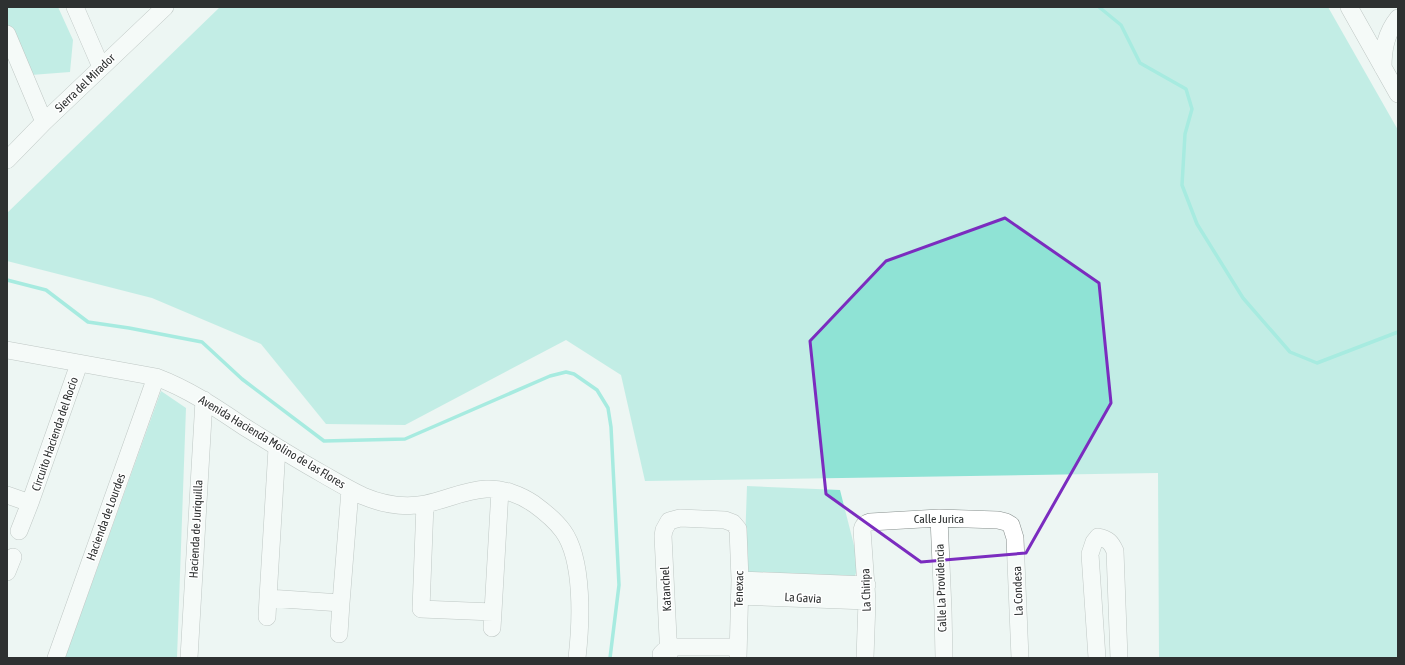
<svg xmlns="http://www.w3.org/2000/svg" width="1405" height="665" viewBox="0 0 1405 665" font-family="'Asap Condensed',sans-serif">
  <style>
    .green { fill: #8fe3d5 }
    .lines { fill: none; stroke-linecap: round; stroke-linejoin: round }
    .stream { stroke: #52deca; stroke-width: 3.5 }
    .minor-casing { stroke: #88908e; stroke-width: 18 }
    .minor { stroke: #fff; stroke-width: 17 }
    .marked { fill: none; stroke: #7b2cbf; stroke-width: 3; stroke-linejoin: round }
    .labels { text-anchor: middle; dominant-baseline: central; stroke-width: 3; stroke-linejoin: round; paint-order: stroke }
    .street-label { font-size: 12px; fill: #2e3131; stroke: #fff }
  </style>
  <rect width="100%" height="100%" fill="#edf5f3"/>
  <path class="green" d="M7 7H58L73 40 70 72 31 75 7 23Z
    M220 7H1328L1398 130V658H1159L1158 473 645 481 621 375 566 340 405 425 326 424 261 344 152 298 7 261V213Z
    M161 391 186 408 177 658H65Z
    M747 486 840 490 857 557C858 566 858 572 853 579L744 572Z"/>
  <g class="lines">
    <path class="stream" d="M1099 7 1121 25 1140 63 1186 89 1192 109 1185 134 1182 185 1197 224 1243 298 1290 352 1317 363 1398 332
      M7 280 46 290 88 322 129 328 202 342 242 379 324 441 405 439 550 376 566 372 574 374 597 390 608 408 611 427 619 585 610 658"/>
    <defs>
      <path id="minor" d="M75 7 101 67
        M1349 7 1398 94
        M7 34 44 122
        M1383 68C1383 49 1386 33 1398 18
        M7 160 44 122 165 7
        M7 350 156 377C188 389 215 407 243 426 269 442 294 458 321 473 335 481 348 489 363 496 382 504 404 508 425 504 446 500 465 490 486 489 503 488 521 495 534 504 545 512 555 520 563 531 584 560 581 624 577 658
        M277 448 268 598 341 603 350 490
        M7 495 30 503 79 364
        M425 504 421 609 493 612 500 490
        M939 518 943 610 944 658
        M19 531 30 503
        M7 572 13 557
        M740 580 867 585
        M739 596 867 601
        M267 617 268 598
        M492 628 493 612
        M339 634 341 603
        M661 654 668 647H738
        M56 658 156 377
        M189 658 204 400
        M669 658 663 536 664 530 669 521 680 518 725 520 733 523 738 529 740 580 738 658
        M865 658 867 601 862 530C863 525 866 523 870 522L939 518 998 520 1006 522 1011 525 1015 538 1020 658
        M1097 658 1090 554 1094 542 1098 537C1108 539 1111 542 1115 551L1119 658"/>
    </defs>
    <use href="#minor" class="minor-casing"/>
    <use href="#minor" class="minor"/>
  </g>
  <path d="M0 0H1405V665H0ZM1005 218 1099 283 1111 403 1026 553 921 562 826 494 810 341 886 261Z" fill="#edf5f3" fill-opacity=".55" fill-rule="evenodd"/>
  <path class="marked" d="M1005 218 1099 283 1111 403 1026 553 921 562 826 494 810 341 886 261Z"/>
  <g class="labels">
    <g class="street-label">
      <text transform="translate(85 83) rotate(-44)">Sierra del Mirador</text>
      <text transform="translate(55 434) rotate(-71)">Circuito Hacienda del Rocío</text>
      <text transform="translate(272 442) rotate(31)">Avenida Hacienda Molino de las Flores</text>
      <text transform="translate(106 517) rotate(-70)">Hacienda de Lourdes</text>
      <text x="939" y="519">Calle Jurica</text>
      <text transform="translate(196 529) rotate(-87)">Hacienda de Juriquilla</text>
      <text transform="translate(941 588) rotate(-92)">Calle La Providencia</text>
      <text transform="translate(666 589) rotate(-93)">Katanchel</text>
      <text transform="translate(739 589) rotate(-89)">Tenexac</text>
      <text transform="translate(866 590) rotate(-92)">La Chiripa</text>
      <text transform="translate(1018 591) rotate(-92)">La Condesa</text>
      <text transform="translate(803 598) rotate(3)">La Gavia</text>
    </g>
  </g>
  <rect width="1405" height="665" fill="none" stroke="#2e3131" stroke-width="16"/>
</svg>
